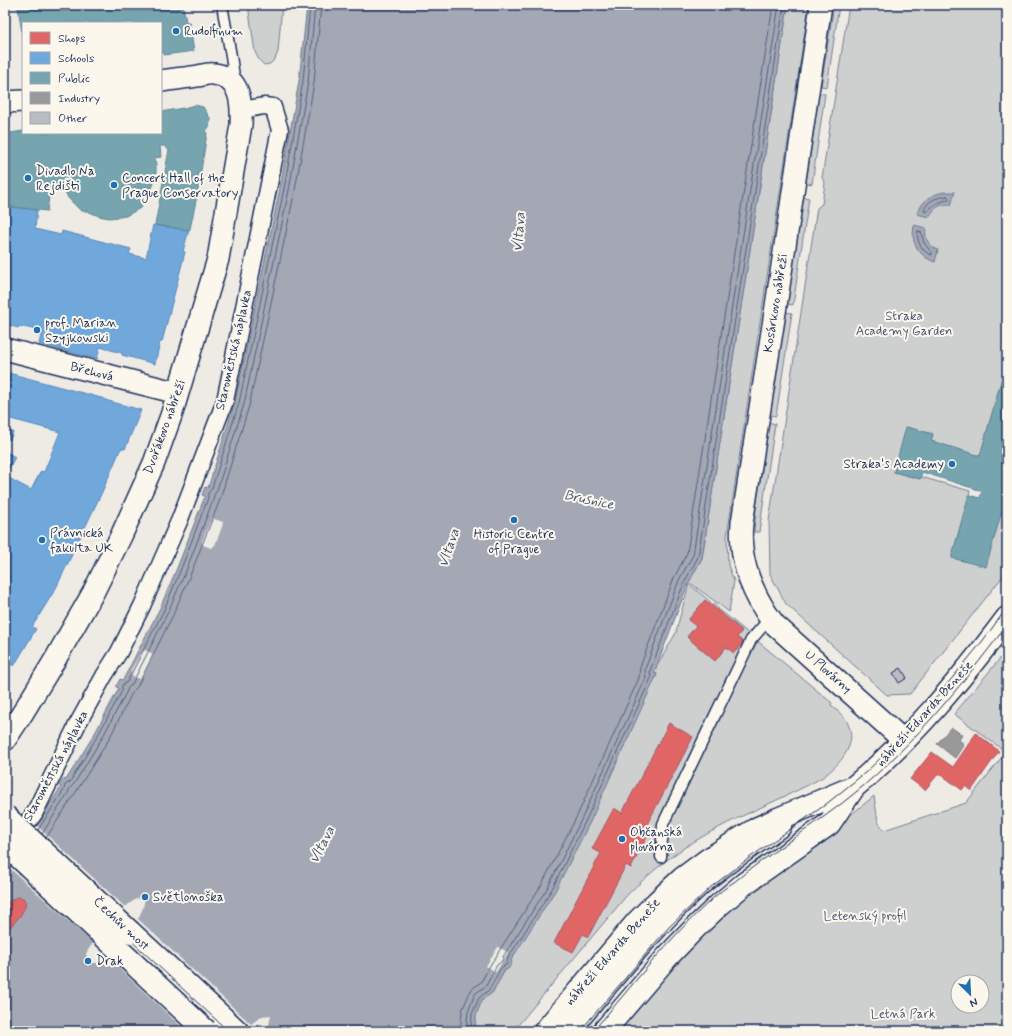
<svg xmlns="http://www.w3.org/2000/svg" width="1012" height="1036" viewBox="0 0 1012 1036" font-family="Mynerve,sans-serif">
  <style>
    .green { fill: #cecfcf; stroke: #747f96; fill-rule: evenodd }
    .water { fill: #a3a8b4; stroke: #6d7892 }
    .pier { fill: #eeebe4 }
    .shops { fill: #e06666; stroke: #a55664 }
    .schools { fill: #6fa8dc; stroke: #5684b6 }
    .public { fill: #76a5af; stroke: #5b8297 }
    .industry { fill: #999; stroke: #737987 }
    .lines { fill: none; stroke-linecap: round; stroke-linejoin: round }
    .shore { stroke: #515f80; stroke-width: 1 }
    .building { fill: #b9bcc3; stroke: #1b2f5e }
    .service-casing { stroke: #1b2f5e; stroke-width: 13 }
    .pedestrian-casing { stroke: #1b2f5e; stroke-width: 19 }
    .minor-casing { stroke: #1b2f5e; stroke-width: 24 }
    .tertiary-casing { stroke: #1b2f5e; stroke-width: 25 }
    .secondary-casing { stroke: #1b2f5e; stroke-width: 25 }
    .service { stroke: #fbf7ec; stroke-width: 10 }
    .pedestrian { stroke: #fbf7ec; stroke-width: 16 }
    .minor { stroke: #fbf7ec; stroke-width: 21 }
    .tertiary { stroke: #fbf7ec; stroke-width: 22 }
    .secondary { stroke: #fbf7ec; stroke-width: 22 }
    .tram { stroke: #1b2f5e; stroke-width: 1 }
    .tertiary-bridge-casing { stroke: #1b2f5e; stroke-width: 25; stroke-linecap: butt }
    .tertiary-bridge { stroke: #fbf7ec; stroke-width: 22 }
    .poi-dot { fill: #1f6fb2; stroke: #fbf7ec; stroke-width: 1.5 }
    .labels { text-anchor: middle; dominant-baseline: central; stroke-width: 4; stroke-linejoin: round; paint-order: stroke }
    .poi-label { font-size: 13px; fill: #1b2f5e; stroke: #fbf7ec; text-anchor: start }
    .street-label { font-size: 13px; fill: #1b2f5e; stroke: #fbf7ec }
    .park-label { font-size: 13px; fill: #48577a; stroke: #fbf7ec }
    .water-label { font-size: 14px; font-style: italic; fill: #445378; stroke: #fbf7ec }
  </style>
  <rect width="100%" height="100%" fill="#eeebe4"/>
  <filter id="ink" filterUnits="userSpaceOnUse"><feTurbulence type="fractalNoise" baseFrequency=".025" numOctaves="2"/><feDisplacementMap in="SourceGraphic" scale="8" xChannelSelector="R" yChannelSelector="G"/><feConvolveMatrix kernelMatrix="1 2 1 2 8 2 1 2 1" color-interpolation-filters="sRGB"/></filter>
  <g filter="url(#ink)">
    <path class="green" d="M248 5H282L278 52 275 59 270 64 264 65 259 60 255 52Z
      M788 5H809L727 536 728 565 734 581 729 612 689 582 702 558Z
      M834 5H839L827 87 821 86Z
      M849 5H1007V360L980 456 931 441 933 434 907 427 894 472 920 479 921 477 970 491 952 556V558L1005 500 1007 501V571L910 694 887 695 786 604 770 574 769 521 817 208 822 204 825 183 822 178Z
      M819 93 825 94 812 184 806 183Z
      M803 197 809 198 793 305 787 304Z
      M785 312 792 313 776 416 770 415Z
      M768 422 775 424 759 532H754L756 509Z
      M689 584 832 703 831 705C837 711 845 716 848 724 858 745 839 765 823 777 782 800 736 816 695 841 670 856 649 874 628 894L513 1031H505L500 1028 498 1031H475L476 1015 482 1000 492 993 511 960 657 674 653 673 677 631H676ZM705 600 742 630 737 637 743 642 734 653 726 647 714 660 687 637 696 626 689 620Z
      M1007 650V1031H618L667 972 721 915 843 821 874 796 878 822 884 830 966 803 1006 752 954 714ZM958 982H982V1006H958Z"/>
    <path class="water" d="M307 5H788L702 558 688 584 654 673 657 674 590 822 555 891 511 960 512 963 508 969 505 970 492 993 482 1000 476 1015 475 1031H5V873L61 787 59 786 63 779 66 780 95 733 119 688 116 687 120 679 123 680 160 608 177 568 205 496 202 495 205 487 208 488 235 402 280 188 299 81Z
      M944 192H955L951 205C939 204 935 207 929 217L917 214C923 200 930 195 944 192Z
      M914 225 926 228C924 238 929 246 938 250L935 262C924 259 913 247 913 235 913 232 914 228 914 225Z"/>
    <path class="pier" d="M214 519 223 522 222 527 215 545 211 548 203 545 202 541 210 522Z
      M145 650 153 654 152 658 143 676 139 679 131 675V670L141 653Z
      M35 824 125 907 136 899 145 897 143 908 138 919 251 1024 262 1016 271 1015 269 1025 266 1031H186L106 956 99 963H91L88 961 86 954 88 950 93 943 7 866Z
      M498 947 508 952 496 972 486 966Z"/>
    <path class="shops" d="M705 600 742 631 737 637 743 642 734 653 726 647 715 661 687 637 696 626 688 620Z
      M669 723 693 737 646 826 651 829 631 868 626 865 588 937 583 934 573 952 554 943 601 853 592 849 614 808 622 813Z
      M976 733 999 751 971 791 965 786 962 790 939 773 925 790 910 779 932 752 953 767Z
      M18 897H21L24 899 26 902 25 907 20 916 5 933V905L13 899Z"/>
    <path class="schools" d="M5 206 37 210 35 229 61 235 62 231 131 249 129 254 146 258 153 225 189 230 183 251 185 252 162 342H160L155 364 122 355V353L100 347 97 359 39 344 42 331 19 326 18 328 5 324Z
      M5 372 105 399V400L141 410 125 449 121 448 102 492 56 588 32 627 36 629 14 666 5 661V451L15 457 5 476 31 490 41 471 44 472 60 432 7 418 5 423Z
      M5 429 13 432 10 440 5 437Z"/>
    <path class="public" d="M15 5H183L186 22H189L194 51 164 55V52L161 53V23H23V39L18 7H16Z
      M195 105 203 107 205 110 210 118V122L209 127 205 132 207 133 197 196 190 229H189V230L155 225 169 150 164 146H160L161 157 154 158V159H155L156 164V177L151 191 146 198 140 204 142 207 126 216 109 218 99 216 87 211H81L68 198 63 187H55L49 196 47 211 5 206V184L10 153 7 152 10 133 23 131V133H161V112L183 108V110L187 107Z
      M1007 360V501L1005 500 986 567 952 558V556L969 495 980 498 982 491 922 472 920 479 894 472 906 427 933 434 931 441 980 456Z"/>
    <path class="industry" d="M951 727 962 735 959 740 964 744 955 758 937 744Z"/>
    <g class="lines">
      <path class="shore" d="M947 196 949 198 948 200C938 202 933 204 927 212L924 211C926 201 937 197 947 196Z
        M918 231 921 232 924 243 932 253V255C923 253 915 240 918 231Z
        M38 830 64 790 65 785 70 782 98 735 122 691V685L127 682 164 610 181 569 208 498V493L212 488 239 403 284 189 303 81 310 5
        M42 834 68 793 70 788 74 784 102 738 126 693 128 688 132 684 168 612 186 571 213 500 214 495 217 490 244 404 289 190 308 82 315 5
        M46 838 76 792 79 787 108 741 133 691 137 687 173 615 191 573 219 502 249 406 295 190 314 83 321 5
        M460 1031 462 1011 469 994 472 989 481 982 492 962 496 957 499 951 542 884 577 816 639 678 640 667 674 578 687 553 773 5
        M466 1031 468 1012 474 996 476 993 486 986 497 965 502 961 504 955 548 887 582 818 646 678 645 669 679 580 693 555 779 5
        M471 1031 472 1014 479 998 489 990 501 968 507 964 508 958 552 889 586 820 651 678 650 671 684 583 698 557 784 5"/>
    </g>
    <path class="building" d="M901 668 907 678 899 683 893 673Z"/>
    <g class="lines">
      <defs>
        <path id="service" d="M222 5 231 56 235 83
          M661 857 663 824 751 640 770 618"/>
        <path id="pedestrian" d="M15 839 34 814 78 723 104 676 119 652 142 606 180 519 225 401 280 130 273 107 264 106 242 110"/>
        <path id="minor" d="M821 5 776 306 742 523C738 561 752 594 774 624L904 741
          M5 102 23 101
          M5 349 178 393
          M5 740 22 714 56 658 93 593 122 534 154 463 172 413 218 259 241 125C242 104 241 77 214 74 209 73 203 75 198 76 186 78 173 79 161 81"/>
        <path id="tertiary" d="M130 932 237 1031
          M568 1031C610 982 651 928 699 885 724 863 752 845 780 826"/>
        <path id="secondary" d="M545 1031 637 922 657 902 683 878 706 861 740 839 758 828 778 819 854 787C912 739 962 678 1007 618
          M604 1031 668 956 694 929 719 905 744 884 829 824 854 787"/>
      </defs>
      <use href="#service" class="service-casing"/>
      <use href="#pedestrian" class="pedestrian-casing"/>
      <use href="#minor" class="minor-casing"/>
      <use href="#tertiary" class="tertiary-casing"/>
      <use href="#secondary" class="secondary-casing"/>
      <use href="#service" class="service"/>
      <use href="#pedestrian" class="pedestrian"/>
      <use href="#minor" class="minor"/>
      <use href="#tertiary" class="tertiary"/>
      <use href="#secondary" class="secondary"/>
      <path class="tram" d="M5 823 228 1031
        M5 835 214 1031
        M580 1031 668 928 711 887 752 856 825 805 866 772 907 733 981 643 1007 608
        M593 1031C632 986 668 939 712 899 719 893 726 887 734 882 768 854 806 831 841 804 906 754 958 690 1007 625"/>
      <defs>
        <path id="tertiary-bridge" d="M5 816 130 932
          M5 844 206 1031"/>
      </defs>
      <use href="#tertiary-bridge" class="tertiary-bridge-casing"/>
      <use href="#tertiary-bridge" class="tertiary-bridge"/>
    </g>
  </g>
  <g class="poi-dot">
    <circle cx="176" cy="31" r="4"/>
    <circle cx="28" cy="178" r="4"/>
    <circle cx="114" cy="185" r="4"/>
    <circle cx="37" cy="330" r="4"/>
    <circle cx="952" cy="464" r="4"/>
    <circle cx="514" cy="520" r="4"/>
    <circle cx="42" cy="540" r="4"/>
    <circle cx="622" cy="839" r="4"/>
    <circle cx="145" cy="897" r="4"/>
    <circle cx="88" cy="961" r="4"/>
  </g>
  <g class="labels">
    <g class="poi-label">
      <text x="184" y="31">Rudolfinum</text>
      <text x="36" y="171">Divadlo Na<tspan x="36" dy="15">Rejdišti</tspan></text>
      <text x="122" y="178">Concert Hall of the<tspan x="122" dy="15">Prague Conservatory</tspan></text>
      <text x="45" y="323">prof. Marian<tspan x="45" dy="15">Szyjkowski</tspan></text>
      <text x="944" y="464" text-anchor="end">Straka's Academy</text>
      <text x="50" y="533">Právnická<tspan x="50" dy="15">fakulta UK</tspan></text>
      <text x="514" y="534" text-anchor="middle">Historic Centre<tspan x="514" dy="15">of Prague</tspan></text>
      <text x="630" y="832">Občanská<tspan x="630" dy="15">plovárna</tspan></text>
      <text x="153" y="897">Světlonoška</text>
      <text x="96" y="961">Drak</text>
    </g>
    <g class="street-label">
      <text transform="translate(776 303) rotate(-81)">Kosárkovo nábřeží</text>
      <text transform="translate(234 350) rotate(-77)">Staroměstská náplavka</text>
      <text transform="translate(92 372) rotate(14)">Břehová</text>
      <text transform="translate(165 427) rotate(-70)">Dvořákovo nábřeží</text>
      <text transform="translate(828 672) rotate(42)">U Plovárny</text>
      <text transform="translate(925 714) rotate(-48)">nábřeží Edvarda Beneše</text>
      <text transform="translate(56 766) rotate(-62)">Staroměstská náplavka</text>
      <text transform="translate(121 924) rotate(43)">Čechův most</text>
      <text transform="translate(613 952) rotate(-49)">nábřeží Edvarda Beneše</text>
    </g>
    <g class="park-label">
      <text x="904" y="316">Straka<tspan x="904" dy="15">Academy Garden</tspan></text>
      <text x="865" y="916">Letenský profil</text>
      <text x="903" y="1014">Letná Park</text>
    </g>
    <g class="water-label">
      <text transform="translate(519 232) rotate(-86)">Vltava</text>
      <text transform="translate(589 500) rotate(12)">Brusnice</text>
      <text transform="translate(449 548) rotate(-71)">Vltava</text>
      <text transform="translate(322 845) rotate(-63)">Vltava</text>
    </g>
  </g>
  <rect width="1012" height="1036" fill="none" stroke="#fbf7ec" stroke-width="20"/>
  <rect x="10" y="10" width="992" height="1016" fill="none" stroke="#1b2f5e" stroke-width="1.5" filter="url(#ink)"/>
  <rect x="22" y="22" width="140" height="112" fill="#fbf7ec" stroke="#a1a7b3"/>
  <rect x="30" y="32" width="20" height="12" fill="#e06666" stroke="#a1a7b3"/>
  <text x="58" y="42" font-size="12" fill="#1b2f5e">Shops</text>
  <rect x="30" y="52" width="20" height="12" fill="#6fa8dc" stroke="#a1a7b3"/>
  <text x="58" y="62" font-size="12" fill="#1b2f5e">Schools</text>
  <rect x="30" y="72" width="20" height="12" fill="#76a5af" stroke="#a1a7b3"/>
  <text x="58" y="82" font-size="12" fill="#1b2f5e">Public</text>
  <rect x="30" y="92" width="20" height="12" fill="#999999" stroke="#a1a7b3"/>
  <text x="58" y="102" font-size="12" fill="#1b2f5e">Industry</text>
  <rect x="30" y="112" width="20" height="12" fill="#b9bcc3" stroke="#a1a7b3"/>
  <text x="58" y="122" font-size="12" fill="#1b2f5e">Other</text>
  <g transform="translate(970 994) rotate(156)"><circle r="19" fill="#fbf7ec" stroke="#a1a7b3"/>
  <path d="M0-3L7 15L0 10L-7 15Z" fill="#1f6fb2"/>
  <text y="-6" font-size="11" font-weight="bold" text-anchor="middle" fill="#1b2f5e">N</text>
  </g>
</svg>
